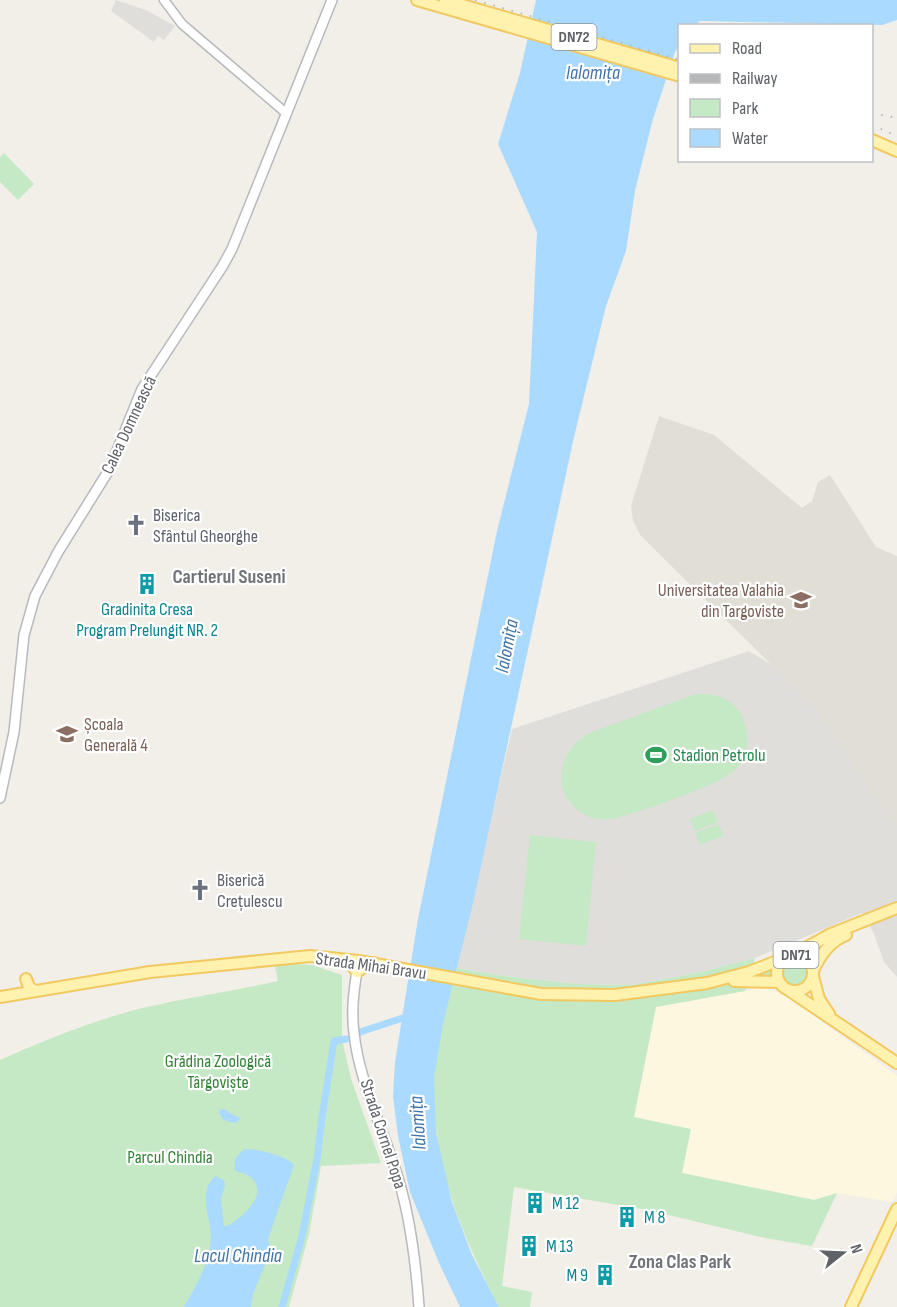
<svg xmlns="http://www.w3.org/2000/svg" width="897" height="1307" viewBox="0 0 897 1307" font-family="'Sofia Sans Condensed',sans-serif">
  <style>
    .commercial { fill: #fef7e0 }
    .industrial { fill: #e0deda }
    .education { fill: #e1ded6 }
    .green { fill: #c5e8c5 }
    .water { fill: #aadaff }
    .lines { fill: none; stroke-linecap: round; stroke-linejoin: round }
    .canal { stroke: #aadaff; stroke-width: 7 }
    .tertiary-casing { stroke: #b5b8bc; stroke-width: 11 }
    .secondary-casing { stroke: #b6babf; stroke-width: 12 }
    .primary-casing { stroke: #f2c960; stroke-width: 14 }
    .tertiary { stroke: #fff; stroke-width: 8 }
    .secondary { stroke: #fff; stroke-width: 9 }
    .primary { stroke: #fff2af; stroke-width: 10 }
    .rail { stroke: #b6b7b8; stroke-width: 2; stroke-dasharray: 1.5 8; stroke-linecap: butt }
    .labels { text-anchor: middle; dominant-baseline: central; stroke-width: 4.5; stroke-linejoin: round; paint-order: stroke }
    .shield { fill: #fff; stroke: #8f9295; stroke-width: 1.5 }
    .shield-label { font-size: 16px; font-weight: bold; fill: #5f6368 }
    .street-label { font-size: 18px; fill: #5f6368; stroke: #fff }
    .worship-label { font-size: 18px; fill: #5b616d; stroke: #fff; text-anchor: start }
    .education-label { font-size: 18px; fill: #785e54; stroke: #fff; text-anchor: end }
    .culture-label { font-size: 18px; fill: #0d838f; stroke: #fff; text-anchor: start }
    .leisure-label { font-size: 18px; fill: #27864d; stroke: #fff; text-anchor: start }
    .park-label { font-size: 18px; fill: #348238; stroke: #fff }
    .water-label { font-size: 20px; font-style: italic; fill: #4174aa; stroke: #fff }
    .neighbourhood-label { font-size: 20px; font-weight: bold; fill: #70757a; stroke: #fff }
  </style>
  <rect width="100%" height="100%" fill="#f1efe8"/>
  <path class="commercial" d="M760 988 776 991 785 995 897 1076V1192L892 1202 837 1193 814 1200 682 1173 634 1117 656 1007Z"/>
  <path class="industrial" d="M116 0 146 10 175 26 164 40 158 36 154 42 111 11Z
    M749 651 780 670 833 727 897 821V977L884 962 874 934 862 913 755 958 697 973 631 985 577 984 504 976 457 968 512 729Z"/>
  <path class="education" d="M659 416 714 435 802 508 812 501 818 482 830 475 876 547 897 556V826L819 712 641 536 633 521 631 506Z"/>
  <path class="green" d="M4 153 34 184 18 200 0 182V157Z
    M696 694C706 694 717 694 727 700 750 714 755 753 734 771 721 784 631 816 611 819 602 820 592 819 584 814 549 795 557 751 589 733Z
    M713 810 718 822 695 831 690 819Z
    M719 824 723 836 700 845 695 833Z
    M530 835 596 842 586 946 519 939Z
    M755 958 751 972 772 967 771 977 749 978 745 991 656 1007 634 1117 691 1129 682 1173 814 1200 837 1193 812 1246 765 1238 647 1210 514 1187 502 1286 532 1292 530 1307H499C463 1237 430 1161 434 1080 436 1042 448 1004 457 968L504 976 577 984 631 985 697 973Z
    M782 974a13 13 0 1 1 26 0a13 13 0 1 1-26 0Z
    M295 964 312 965 342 975V1039L351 1079 381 1163 321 1166 309 1234 289 1307H0V1060C45 1040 99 1018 147 1007 190 997 234 991 278 981L275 965Z"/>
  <path class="water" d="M536 0H897V20L882 25 700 21 696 25 680 26 679 46 675 52 653 119 635 191 626 251 606 306 574 437 474 899 443 1024 434 1078 436 1133 452 1202 472 1255 499 1307H460L439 1263 410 1192 398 1136 393 1096 395 1062 418 919 497 531 529 404 537 232 498 144 520 73Z
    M224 1109 235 1116 239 1117 240 1119 236 1123C227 1122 220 1120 219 1110Z
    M245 1149C257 1149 287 1156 294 1165L268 1239 271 1250 253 1294 251 1307H184C195 1288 206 1269 210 1247 215 1221 195 1196 215 1176L224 1180 225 1185 221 1199 224 1226H227C242 1218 272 1193 249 1176 245 1173 239 1173 235 1170 234 1159 236 1156 245 1149Z"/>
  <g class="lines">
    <path class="canal" d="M357 1033 409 1016
      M282 1307 302 1236 317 1159 322 1117 334 1041 346 1039"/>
    <defs>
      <path id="tertiary" d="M164 0 182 24 286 113"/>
      <path id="secondary" d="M0 798 14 732 24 635 35 596 58 552 109 470 142 389 222 267 232 249 332 0
        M358 965C354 988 351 1010 354 1033 359 1082 385 1133 399 1181 411 1222 416 1264 419 1307"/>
      <path id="primary" d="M417 0 680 76
        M445 0 680 68
        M872 140 897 151
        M777 973a18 18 0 1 1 36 0a18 18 0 1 1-36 0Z
        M793 955 831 934 897 908
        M343 961 351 964 357 972 365 966 374 963
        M813 971C820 955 830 941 846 935
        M813 976 819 999 829 1014
        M26 979 29 987 35 991
        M734 981 779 982
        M790 991 897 1063
        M0 997 150 972 310 956 359 961 541 994 615 995 707 983 749 972 785 958
        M851 1307 897 1209"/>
    </defs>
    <use href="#tertiary" class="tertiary-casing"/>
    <use href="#secondary" class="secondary-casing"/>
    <use href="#primary" class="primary-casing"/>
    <use href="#tertiary" class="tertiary"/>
    <use href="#secondary" class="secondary"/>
    <use href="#primary" class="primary"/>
    <path class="rail" d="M475 0 680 60
      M872 113 897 118
      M872 125 897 136"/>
  </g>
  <defs>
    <symbol id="church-bare" viewBox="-9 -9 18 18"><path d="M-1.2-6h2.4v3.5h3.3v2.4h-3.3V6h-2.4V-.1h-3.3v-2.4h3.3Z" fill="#6b7280" stroke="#fff" stroke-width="2.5" paint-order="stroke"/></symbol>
    <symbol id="building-bare" viewBox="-9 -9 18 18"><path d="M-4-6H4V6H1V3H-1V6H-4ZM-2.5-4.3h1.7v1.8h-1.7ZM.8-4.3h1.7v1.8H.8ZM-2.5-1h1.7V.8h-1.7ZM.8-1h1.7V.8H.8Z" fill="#0f9aa8" stroke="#fff" stroke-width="2.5" paint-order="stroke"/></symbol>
    <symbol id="university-bare" viewBox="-9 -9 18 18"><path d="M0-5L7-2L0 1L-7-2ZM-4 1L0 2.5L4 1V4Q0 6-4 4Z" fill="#8d6e63" stroke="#fff" stroke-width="2.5" paint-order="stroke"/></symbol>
    <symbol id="school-bare" viewBox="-9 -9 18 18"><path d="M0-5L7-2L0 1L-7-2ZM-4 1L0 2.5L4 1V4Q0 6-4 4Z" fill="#8d6e63" stroke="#fff" stroke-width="2.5" paint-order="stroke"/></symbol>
    <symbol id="stadium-bare" viewBox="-9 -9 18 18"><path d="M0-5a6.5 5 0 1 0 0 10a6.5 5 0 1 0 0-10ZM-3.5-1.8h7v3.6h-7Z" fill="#2e9e5b" stroke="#fff" stroke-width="2.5" paint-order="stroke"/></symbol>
  </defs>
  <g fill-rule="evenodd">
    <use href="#church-bare" x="121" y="510" width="30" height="30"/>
    <use href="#building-bare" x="132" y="569" width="30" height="30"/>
    <use href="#university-bare" x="786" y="585" width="30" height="30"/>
    <use href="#school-bare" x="52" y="719" width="30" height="30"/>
    <use href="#stadium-bare" x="641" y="740" width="30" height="30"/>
    <use href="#church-bare" x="185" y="875" width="30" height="30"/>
    <use href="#building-bare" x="520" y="1188" width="30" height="30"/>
    <use href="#building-bare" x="612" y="1202" width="30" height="30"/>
    <use href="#building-bare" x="514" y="1231" width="30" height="30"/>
    <use href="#building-bare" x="590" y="1260" width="30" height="30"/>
  </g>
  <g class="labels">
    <g class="shield">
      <rect x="551.5" y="24" width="45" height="26" rx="4.5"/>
      <rect x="773.5" y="942" width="45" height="26" rx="4.5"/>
    </g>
    <g class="shield-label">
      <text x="574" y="37">DN72</text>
      <text x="796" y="955">DN71</text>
    </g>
    <g class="street-label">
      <text transform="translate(129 425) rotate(-65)">Calea Domnească</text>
      <text transform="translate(371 966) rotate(8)">Strada Mihai Bravu</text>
      <text transform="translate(383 1134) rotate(72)">Strada Cornel Popa</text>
    </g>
    <g class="worship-label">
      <text x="153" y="515">Biserica<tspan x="153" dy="21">Sfântul Gheorghe</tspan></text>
      <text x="217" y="880">Biserică<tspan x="217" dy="21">Crețulescu</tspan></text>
    </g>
    <g class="education-label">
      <text x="784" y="590">Universitatea Valahia<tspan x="784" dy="21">din Targoviste</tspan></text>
      <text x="84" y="724" text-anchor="start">Școala<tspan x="84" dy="21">Generală 4</tspan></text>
    </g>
    <g class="culture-label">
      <text x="147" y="609" text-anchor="middle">Gradinita Cresa<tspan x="147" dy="21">Program Prelungit NR. 2</tspan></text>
      <text x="552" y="1203">M 12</text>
      <text x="644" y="1217">M 8</text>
      <text x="546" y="1246">M 13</text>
      <text x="588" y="1275" text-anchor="end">M 9</text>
    </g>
    <g class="leisure-label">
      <text x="673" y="755">Stadion Petrolu</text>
    </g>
    <g class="park-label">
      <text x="218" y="1061">Grădina Zoologică<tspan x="218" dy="21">Târgoviște</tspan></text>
      <text x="170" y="1157">Parcul Chindia</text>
    </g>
    <g class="water-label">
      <text x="593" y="73">Ialomița</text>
      <text transform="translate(507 646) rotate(-79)">Ialomița</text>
      <text transform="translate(418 1123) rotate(-94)">Ialomița</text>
      <text x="238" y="1256">Lacul Chindia</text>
    </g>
    <g class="neighbourhood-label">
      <text x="229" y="577">Cartierul Suseni</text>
      <text x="680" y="1262">Zona Clas Park</text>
    </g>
  </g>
  <rect x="678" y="24" width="195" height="138" fill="#ffffff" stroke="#bfc1c3" stroke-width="1.5"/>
  <rect x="690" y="44" width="30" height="9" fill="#fff2af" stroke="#bfc1c3" stroke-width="1.5"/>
  <text x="732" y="54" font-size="18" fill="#5f6368">Road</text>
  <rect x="690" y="74" width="30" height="9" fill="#b6b7b8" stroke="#bfc1c3" stroke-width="1.5"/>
  <text x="732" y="84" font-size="18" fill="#5f6368">Railway</text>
  <rect x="690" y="99" width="30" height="18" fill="#c5e8c5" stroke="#bfc1c3" stroke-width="1.5"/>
  <text x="732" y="114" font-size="18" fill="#5f6368">Park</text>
  <rect x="690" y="129" width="30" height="18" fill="#aadaff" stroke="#bfc1c3" stroke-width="1.5"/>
  <text x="732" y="144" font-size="18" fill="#5f6368">Water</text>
  <g transform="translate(843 1253) rotate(72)" stroke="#ffffff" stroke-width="4.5" paint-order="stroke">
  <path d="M0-4.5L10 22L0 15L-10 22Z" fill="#5f6368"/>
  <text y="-9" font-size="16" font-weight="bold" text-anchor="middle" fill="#5f6368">N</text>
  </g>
</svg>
